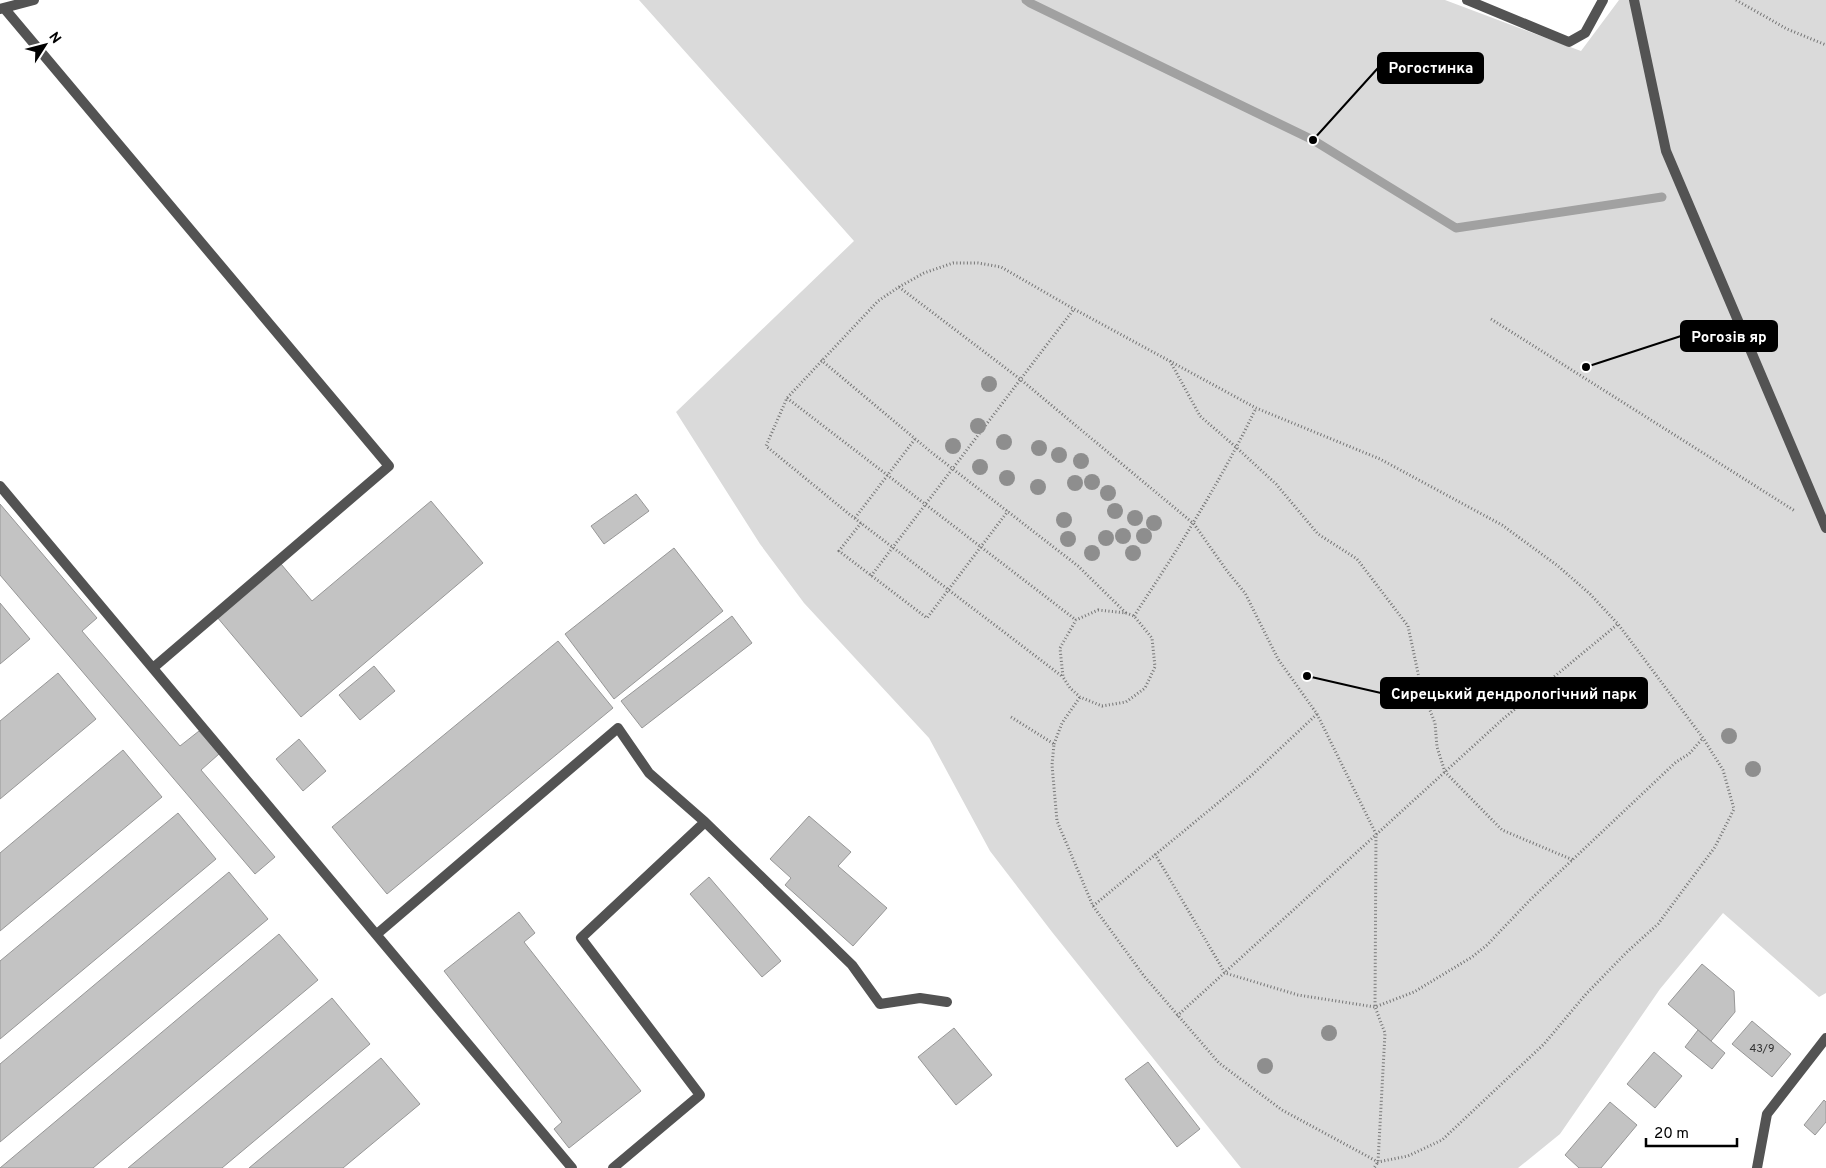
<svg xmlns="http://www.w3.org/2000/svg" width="1826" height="1168" viewBox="0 0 1826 1168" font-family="Overpass,sans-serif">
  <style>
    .green { fill: #dadada }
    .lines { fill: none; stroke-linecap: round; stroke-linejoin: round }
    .stream { stroke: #a1a1a1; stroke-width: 9 }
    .building { fill: #c3c3c3; stroke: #979797 }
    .path { stroke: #757575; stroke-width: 3; stroke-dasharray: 1 2.5; stroke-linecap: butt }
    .service { stroke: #535353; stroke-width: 10 }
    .tree { fill: #8e8e8e }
    .labels { text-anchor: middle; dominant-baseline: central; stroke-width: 4; stroke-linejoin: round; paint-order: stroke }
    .number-label { font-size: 11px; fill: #313131 }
    .leader { fill: none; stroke: #000; stroke-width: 2 }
    .callout-dot { fill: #000; stroke: #fff; stroke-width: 2 }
    .callout { fill: #000; stroke: #000; stroke-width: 2 }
    .callout-label { font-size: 15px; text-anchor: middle; font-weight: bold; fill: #fff }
  </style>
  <rect width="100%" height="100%" fill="#fff"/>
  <path class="green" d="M639 0H1445L1581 51 1619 0H1826V993L1819 997 1723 913 1660 989 1560 1134 1518 1168H1241L1052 932 990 851 929 738 804 603 760 544 676 412 854 241Z"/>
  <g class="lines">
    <path class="stream" d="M1026 0 1030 3 1313 140 1456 228 1662 197"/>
  </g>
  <path class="building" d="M636 494 649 511 604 544 591 526Z
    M431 501 483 563 301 717 217 617 281 564 312 601Z
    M0 504 97 618 82 631 180 746 199 731 219 754 201 770 275 857 255 874 0 575Z
    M674 548 723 611 614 699 565 634Z
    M0 603 30 639 0 664Z
    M732 616 752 643 642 728 621 701Z
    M558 641 613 708 387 894 332 827Z
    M374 666 395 691 360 720 339 695Z
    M58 673 96 719 0 799V721Z
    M299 739 326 771 303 791 276 759Z
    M123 750 162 797 0 931V853Z
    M178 813 216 859 0 1039V961Z
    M809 816 851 852 838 866 887 908 853 946 785 885 791 878 770 859Z
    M229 872 268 919 0 1142V1064Z
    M709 877 781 961 762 977 690 894Z
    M519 912 535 933 524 942 641 1091 569 1148 554 1129 562 1122 444 971Z
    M279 934 318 980 93 1168H0Z
    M1702 964 1734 991 1735 1012 1711 1041 1668 1004Z
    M332 998 370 1044 222 1168H128Z
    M1752 1021 1791 1054 1772 1077 1732 1044Z
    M954 1028 992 1075 956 1105 918 1057Z
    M1698 1030 1725 1053 1712 1069 1685 1047Z
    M1654 1052 1682 1076 1655 1108 1627 1084Z
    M381 1058 420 1104 343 1168H249Z
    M1148 1062 1200 1129 1177 1147 1125 1079Z
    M1824 1100 1826 1102V1122L1815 1135 1804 1125Z
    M1610 1102 1637 1125 1601 1168H1579L1565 1155Z"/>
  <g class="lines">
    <path class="path" d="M1736 0 1787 29 1826 45
      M899 287 1020 379 1194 524 1227 571 1245 593 1278 659 1317 714 1376 834 1375 1007 1385 1033 1378 1162 1374 1168
      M1491 319 1795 511
      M821 360 931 452 1078 566 1126 613
      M1170 361 1200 416 1237 448 1276 484 1318 534 1357 559 1408 626 1421 687 1435 723 1437 747 1445 772 1502 830 1573 860
      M787 398 1076 620
      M855 518 915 439
      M861 523 839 551 927 618 1008 511
      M871 576 1074 309
      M1098 610 1126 613 1134 616 1152 638 1155 667 1145 688 1126 702 1102 706 1080 697 1070 688 1063 677 1060 648 1076 620Z
      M1134 616C1178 549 1221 481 1256 408
      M1011 717 1054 744 1052 765 1057 821 1093 906 1144 976 1219 1063 1282 1110 1378 1162 1408 1156 1442 1140 1544 1044 1586 994 1628 951 1658 924 1715 847 1734 809 1723 770 1703 738 1618 624 1590 594 1558 566 1502 525 1380 459 1256 408 1074 309 1001 267 978 263H953L924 273 899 287 878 301 787 398 766 446 849 514 1063 677
      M1054 744 1062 723 1080 697
      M1155 854 1225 973 1298 995 1375 1007 1414 992 1472 957 1487 945 1531 899 1676 762 1689 754 1703 738
      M1093 906 1253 774 1317 714
      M1177 1016 1503 719 1618 624"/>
    <path class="service" d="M1467 0 1569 42 1585 33 1603 0
      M1634 0 1666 151 1826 528
      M4 8 389 466 153 668
      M0 9 34 0
      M0 486 572 1168
      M377 934 618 728 649 773 705 822
      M613 1168 700 1095 581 938 705 822 852 965 880 1004 920 998 947 1002
      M1757 1168 1767 1114 1826 1038"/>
  </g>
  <g class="tree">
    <circle cx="989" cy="384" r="8"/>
    <circle cx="978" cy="426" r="8"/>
    <circle cx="1004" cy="442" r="8"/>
    <circle cx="953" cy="446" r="8"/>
    <circle cx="1039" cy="448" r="8"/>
    <circle cx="1059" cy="455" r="8"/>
    <circle cx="1081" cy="461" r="8"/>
    <circle cx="980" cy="467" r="8"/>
    <circle cx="1007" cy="478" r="8"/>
    <circle cx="1092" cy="482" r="8"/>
    <circle cx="1075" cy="483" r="8"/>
    <circle cx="1038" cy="487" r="8"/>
    <circle cx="1108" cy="493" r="8"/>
    <circle cx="1115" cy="511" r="8"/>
    <circle cx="1135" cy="518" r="8"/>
    <circle cx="1064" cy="520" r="8"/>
    <circle cx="1154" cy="523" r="8"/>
    <circle cx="1123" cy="536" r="8"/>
    <circle cx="1144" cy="536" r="8"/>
    <circle cx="1106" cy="538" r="8"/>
    <circle cx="1068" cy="539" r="8"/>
    <circle cx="1092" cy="553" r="8"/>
    <circle cx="1133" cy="553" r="8"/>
    <circle cx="1729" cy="736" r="8"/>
    <circle cx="1753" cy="769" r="8"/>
    <circle cx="1329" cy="1033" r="8"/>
    <circle cx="1265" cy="1066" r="8"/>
  </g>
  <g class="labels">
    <g class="number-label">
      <text x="1762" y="1049">43/9</text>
    </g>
  </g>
  <path class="leader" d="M1313 140L1378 68M1586 367L1681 336M1307 676L1381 693"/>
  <g class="callout-dot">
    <circle cx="1313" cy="140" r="5"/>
    <circle cx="1586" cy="367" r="5"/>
    <circle cx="1307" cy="676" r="5"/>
  </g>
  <g class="callout">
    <rect x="1378" y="53" width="105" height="30" rx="5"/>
    <rect x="1681" y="321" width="96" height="30" rx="5"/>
    <rect x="1381" y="678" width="266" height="30" rx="5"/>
  </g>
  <g class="callout-label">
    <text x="1431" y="73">Рогостинка</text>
    <text x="1729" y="342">Рогозів яр</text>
    <text x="1514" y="699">Сирецький дендрологічний парк</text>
  </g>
  <g transform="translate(45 45) rotate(54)" stroke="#ffffff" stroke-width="4" paint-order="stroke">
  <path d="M0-4L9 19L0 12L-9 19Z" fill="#000000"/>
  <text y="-8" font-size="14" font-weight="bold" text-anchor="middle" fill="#000000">N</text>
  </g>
  <path d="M1646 1138v8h91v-8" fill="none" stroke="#000000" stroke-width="2.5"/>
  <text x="1654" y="1138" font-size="15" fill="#000000" stroke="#ffffff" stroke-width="4" paint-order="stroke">20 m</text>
</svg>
